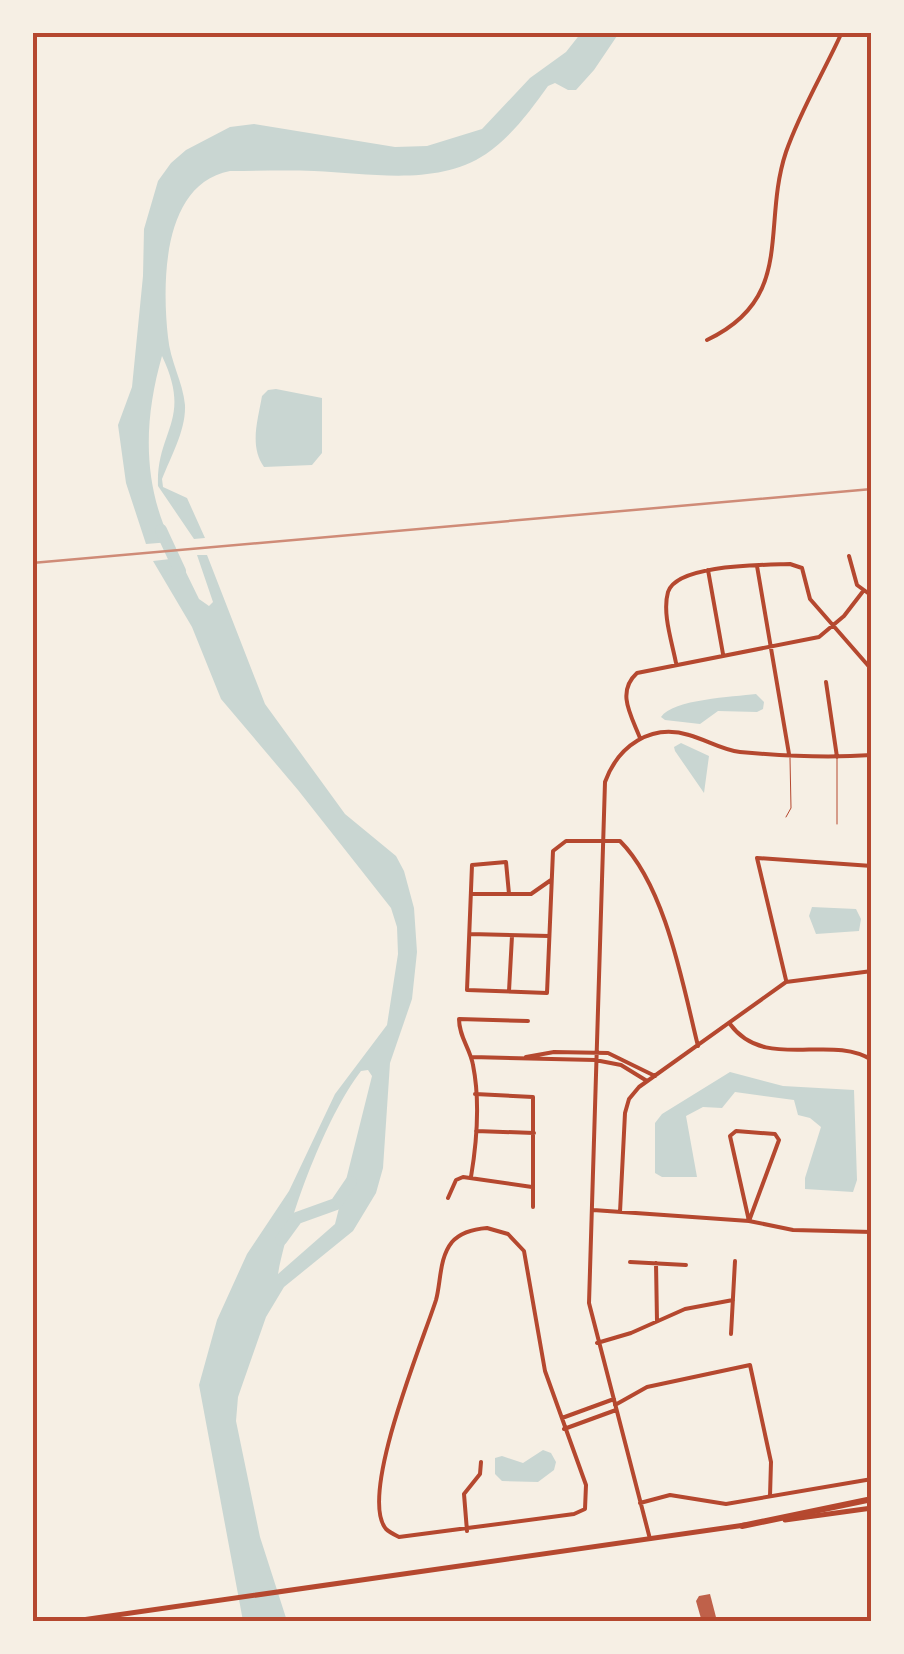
<svg xmlns="http://www.w3.org/2000/svg" width="904" height="1654" viewBox="0 0 904 1654" font-family="'Open Sans',sans-serif">
  <style>
    .water { fill: #c9d6d2; fill-rule: evenodd }
    .lines { fill: none; stroke-linecap: round; stroke-linejoin: round }
    .river { stroke: #c9d6d2; stroke-width: 12 }
    .building { fill: #bf614a }
    .service { stroke: #b5482f; stroke-width: 1 }
    .minor { stroke: #b5482f; stroke-width: 4 }
    .primary { stroke: #b5482f; stroke-width: 5 }
    .motorway { stroke: #b5482f; stroke-width: 6 }
    .rail { stroke: #cf8b77; stroke-width: 2.5 }
    .neatline { fill: none; stroke: #b5482f; stroke-width: 4 }
  </style>
  <rect width="100%" height="100%" fill="#f6efe4"/>
  <path class="water" d="M581 33H619L594 70 576 90H568L555 83 548 86C530 111 512 136 486 154 436 187 370 173 314 171 286 170 258 171 230 171 162 184 162 283 168 337 170 361 183 382 185 405 186 430 171 456 162 479L163 487 187 498 205 538 194 539 158 486C156 430 193 421 162 356 144 419 142 482 171 542L146 544 126 483 118 425 132 387 143 276 144 229 158 181 171 163 186 150 230 127 254 124 395 147 427 146 482 129 530 78 566 52Z
    M276 389 322 398V453L312 465 264 467C249 446 258 420 262 396L268 390Z
    M197 555H207L265 704 345 814 396 856 404 871 414 908 417 952 412 999 390 1063 383 1168 376 1193 353 1231 284 1287 266 1317 238 1397 236 1421 260 1537 287 1621H243L199 1385 217 1320 247 1254 289 1191 335 1094 387 1025 398 954 397 927 391 908 298 790 221 699 192 627 153 561 179 558 199 599 209 606 213 602ZM368 1070 372 1076 335 1224 278 1274C289 1216 325 1118 361 1071Z
    M756 694 764 702 763 709 757 712 718 711 700 724 665 720 661 717C673 699 733 697 756 694Z
    M681 743 709 756 704 793 675 751 674 747Z
    M812 907 856 909 861 919 859 931 816 934 809 916Z
    M730 1072 783 1086 854 1090 857 1180 853 1192 805 1189V1178L821 1127 810 1118 798 1115 794 1100 735 1092 722 1108 703 1107 686 1116 697 1177H662L655 1173V1123L662 1114Z
    M543 1450 551 1453 556 1462 554 1470 538 1482 502 1481 495 1474V1458L502 1456 523 1463Z"/>
  <g class="lines">
    <path class="river" d="M161 530 180 571
      M281 1240 297 1218 336 1204 351 1182"/>
  </g>
  <path class="building" d="M710 1594 717 1621 702 1622 696 1601 699 1596Z"/>
  <g class="lines">
    <path class="service" d="M786 817 791 808 790 758
      M837 824V758"/>
    <path class="minor" d="M707 340C796 298 761 227 786 152 800 111 824 72 842 32
      M849 556 857 585 872 596
      M757 566 789 754
      M708 570 723 654
      M676 663C672 642 662 613 668 592 677 564 765 565 790 564L802 568 810 599 872 670
      M826 682 837 757
      M640 738C631 715 616 692 637 673L819 637 844 616 864 590
      M472 894H531L551 880
      M509 894 506 862 472 865 467 990 547 993 553 851 566 841H620C666 887 683 986 698 1046
      M470 934 549 936
      M786 980 757 858 872 866
      M509 991 512 936
      M730 1024C765 1072 830 1033 872 1060
      M472 1057 595 1060 621 1065 647 1081
      M526 1057 554 1052 608 1053 655 1076
      M475 1094 533 1097V1207
      M476 1131 534 1133
      M736 1131 775 1134 779 1140 749 1221 730 1136Z
      M471 1177C477 1141 480 1100 473 1065 470 1048 459 1037 459 1019L528 1021
      M448 1198 456 1180 463 1177 532 1187
      M593 1210 749 1221 793 1230 872 1232
      M620 1212 625 1113 629 1099 639 1087 786 982 872 971
      M487 1228 508 1234 524 1251 545 1371 586 1485 585 1509 574 1514 399 1537C397 1536 388 1531 386 1529 358 1496 423 1341 436 1300 441 1282 439 1258 452 1242 461 1232 474 1229 487 1228Z
      M630 1262 686 1265
      M656 1263 657 1321
      M731 1334 735 1261
      M597 1343 631 1333 685 1309 733 1300
      M615 1405 647 1387 750 1365 771 1462 770 1496
      M562 1418 614 1399
      M564 1429 616 1410
      M640 1503 670 1495 726 1504 872 1479
      M467 1531 464 1494 480 1474 481 1462
      M650 1539 589 1303 605 782C618 746 651 723 689 735 707 740 722 750 740 752 783 756 828 758 872 755"/>
    <path class="primary" d="M785 1520 872 1508
      M68 1622 745 1525"/>
    <path class="motorway" d="M742 1526 872 1499"/>
    <path class="rail" d="M32 563 872 489"/>
  </g>
  <rect width="904" height="1654" fill="none" stroke="#f6efe4" stroke-width="70"/>
  <rect x="35" y="35" width="834" height="1584" class="neatline"/>
</svg>
